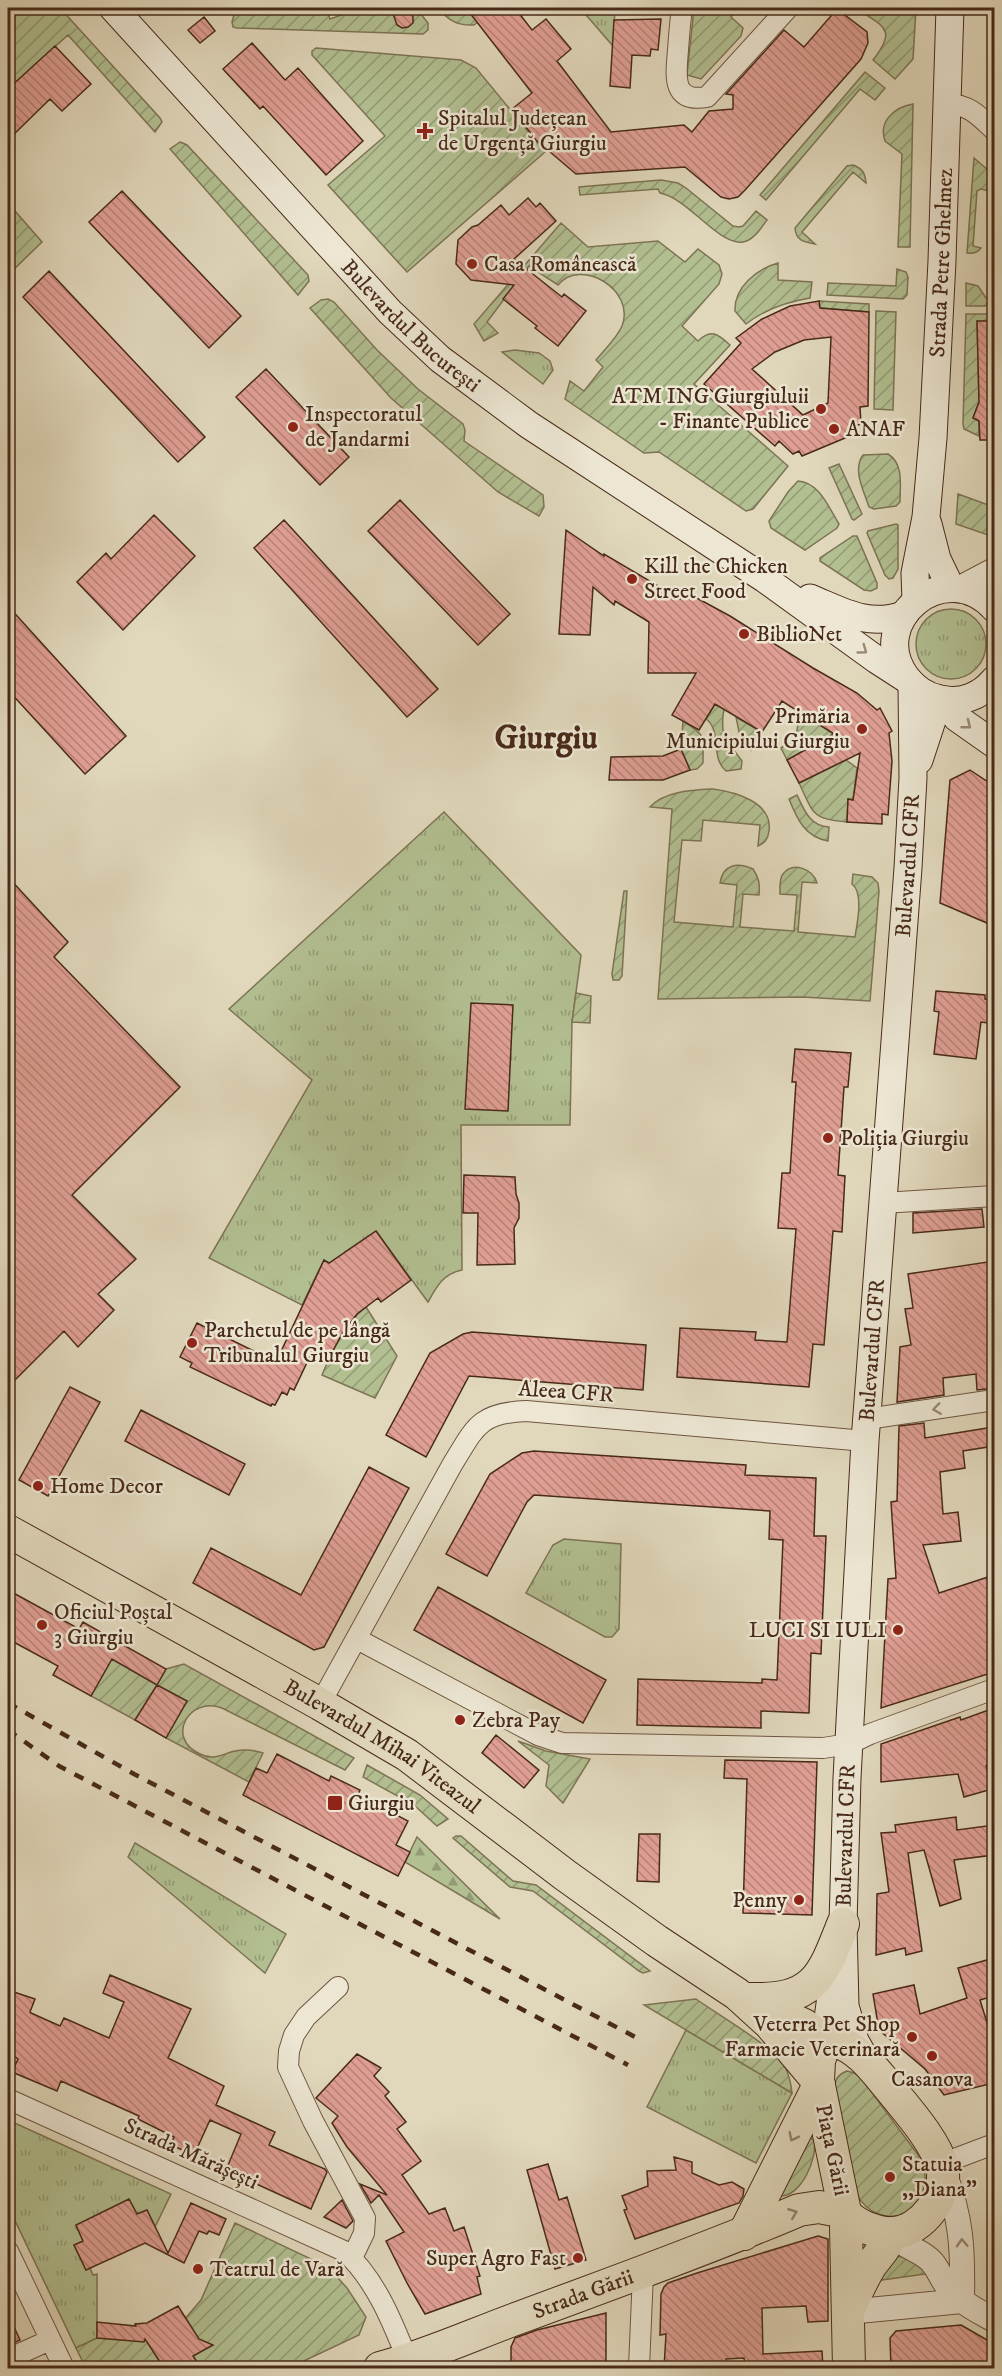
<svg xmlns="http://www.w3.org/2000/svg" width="1002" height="2376" font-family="'IM FELL DW Pica',serif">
<defs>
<pattern id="grass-tufts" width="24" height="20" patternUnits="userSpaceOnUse" patternTransform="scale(1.5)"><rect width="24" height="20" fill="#b2bf91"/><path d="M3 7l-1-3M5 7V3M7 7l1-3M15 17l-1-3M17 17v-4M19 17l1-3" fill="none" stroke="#939b76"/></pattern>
<pattern id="forest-firs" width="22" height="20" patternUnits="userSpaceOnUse" patternTransform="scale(1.5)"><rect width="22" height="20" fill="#b2bf91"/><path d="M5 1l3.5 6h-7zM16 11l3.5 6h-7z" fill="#939b76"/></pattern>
<pattern id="garden-furrows" width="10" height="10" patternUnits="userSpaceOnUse" patternTransform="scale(1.5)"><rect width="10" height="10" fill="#b2bf91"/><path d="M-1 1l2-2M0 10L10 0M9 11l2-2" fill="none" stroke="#939b76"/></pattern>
<pattern id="building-back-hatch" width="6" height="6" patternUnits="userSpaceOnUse" patternTransform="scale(1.5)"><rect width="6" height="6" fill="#e09f94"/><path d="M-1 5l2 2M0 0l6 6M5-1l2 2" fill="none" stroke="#b88278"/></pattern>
</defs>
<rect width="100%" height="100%" fill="#e1d8bc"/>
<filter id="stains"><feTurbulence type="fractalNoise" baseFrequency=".00333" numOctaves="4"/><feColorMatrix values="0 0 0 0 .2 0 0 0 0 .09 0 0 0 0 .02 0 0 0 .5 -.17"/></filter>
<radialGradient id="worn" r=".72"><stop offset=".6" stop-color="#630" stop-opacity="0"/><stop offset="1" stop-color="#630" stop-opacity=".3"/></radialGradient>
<path fill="url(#grass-tufts)" stroke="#7d7455" stroke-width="1.5" d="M580,8H615L613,46Z
M515,350L539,353L550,361L553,370L543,384L502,352Z
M916 644a35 35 0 1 1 70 0a35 35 0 1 1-70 0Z
M444,812L581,955L572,1022L570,1125H461L462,1270C443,1274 437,1286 428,1302L376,1231L345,1252L340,1270L324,1260L302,1305L209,1258L312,1080L229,1009Z
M564,1539L621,1544L619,1629L612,1637H605L526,1593L553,1545Z
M135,1843L286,1934L265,1973L128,1857Z
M686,2030L792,2093L756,2163L647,2107Z
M8,2120L171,2194L155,2227L147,2210L137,2214L129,2199L76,2225L83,2241L74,2245L86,2270L90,2268L93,2275L97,2274V2338L76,2348L8,2206Z"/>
<path fill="url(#forest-firs)" stroke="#7d7455" stroke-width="1.5" d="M417,1837L500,1919L405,1862Z"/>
<path fill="url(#garden-furrows)" stroke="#7d7455" stroke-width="1.5" d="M20,8H60L160,118L162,122L155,132L68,35L8,89V30Z
M236,8H326L330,19L361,8L369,13L377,8H416L428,23V30L423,34L237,28L233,27L232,22Z
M438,8H466L478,22L474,25C457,26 448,20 438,8Z
M694,8H738L731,17L743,28L741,36L701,79L687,75Z
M856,8H916L913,59L895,79L873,60C898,28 883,27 856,8Z
M316,48L461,60L476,68L545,152L407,272L328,185L385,136L312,55V51Z
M865,72L885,88L875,100L860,89L766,200L760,195Z
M913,104L910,247H898L902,154L885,141C878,121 895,107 913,104Z
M180,142L187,145L308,275L309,281L298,295L170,149Z
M974,158L994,175V192L981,189L977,191L973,246L981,248C977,253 973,254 967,253Z
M853,165C863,169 865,173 866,183L853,172L802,232L815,244C804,242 796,241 795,228L847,166Z
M661,180L678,183L686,188L733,226L739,227L743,226L756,211L767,220C761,228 753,241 743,242C719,246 688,198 660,193L658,189L580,195L579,187Z
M8,203L42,242L10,273L8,272Z
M561,223L588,247L658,241L685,262L698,249L719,265L722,274L719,284L682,326L698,341C711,328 718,334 730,345L694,384L788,466L753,509L746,511L659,452L644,453L565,399L570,381L584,391L603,367L596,360C604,350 617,338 622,326C636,290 581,257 558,285L529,266L487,322L498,333L484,341L474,324Z
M778,263V280L812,282L810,298C786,302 765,309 746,324L735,311C734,287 757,269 778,263Z
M897,269L906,272L908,277L907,295L903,299L827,295L828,283L896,286Z
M966,283L978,286L986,298H994V306H966Z
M328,299L334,302L377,350L418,389L463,424L465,430L464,441L543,495L544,507L539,516L498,492L391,398L310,308L321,300Z
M819,301L869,304V312L820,308Z
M876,311L896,312L893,410L874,409Z
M966,314H994V321H977L979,402L973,418L979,421V436L964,429L963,424Z
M888,454C904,464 900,485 900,502L896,506L874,509L869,507C864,491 852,470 863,455Z
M839,464L862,514L854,520L852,519L829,468Z
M798,481C819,482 829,508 839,524L837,528L805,550L771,528L769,521L788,492Z
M958,494L994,507V537L956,524Z
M896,524L898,525V569L893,578L889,579L885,575L867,533L868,531Z
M853,536H857L877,583V588L871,591L864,590L820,561V558Z
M715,704L724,709C719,737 727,740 742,761L741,769L726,771C710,758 722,730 706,719Z
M796,710L834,727L832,735L787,760L781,748L796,736L799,718Z
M736,717L762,732L751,750L739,732Z
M683,721C707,736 703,736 703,763L697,769L690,770L681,749Z
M846,760L857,768L853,800L848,799L847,822C811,819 814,814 799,783Z
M713,789C735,792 773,802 769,831C768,839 765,843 758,846L760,825L703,820L701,841L682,840L674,922L733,927L737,885L720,883C723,864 738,862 753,869C759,878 760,884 759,895L743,894L740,927L794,931L797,895L780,894C780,888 779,879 783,874C793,861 813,869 817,883L802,882L798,932L855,937C857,924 864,893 852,884L853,874L872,877L878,883L879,891L870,1001L803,997L658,999L672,809L650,807C665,791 693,790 713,789Z
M797,795C804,810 810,826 829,827L828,841C805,837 797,819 789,799Z
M624,891H627L622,976L619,980H613L612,974Z
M576,993L591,996L590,1023L572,1022Z
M366,1307L397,1356L375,1398L322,1375C333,1349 344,1324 366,1307Z
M112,1659L157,1685L166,1669L184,1664L354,1758L345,1770L222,1708C189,1696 165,1738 200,1754C214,1761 222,1754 235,1751C245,1749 254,1750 263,1753L249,1782L166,1738L187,1701L157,1685L135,1720L91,1696Z
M518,1741L546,1751L590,1759L563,1803L546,1786L549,1765Z
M367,1765L420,1795L448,1819L437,1826L414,1805L363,1777Z
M456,1836H461L513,1881L536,1885L650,1971L643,1973L639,1971L533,1891L510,1887L453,1838Z
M696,1999C717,2014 772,2046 784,2065C789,2074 791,2083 792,2093L644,2005Z
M847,2071L854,2073L861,2078L922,2160C939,2213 880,2238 856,2193L834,2090C835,2080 837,2075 847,2071Z
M810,2138L814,2140C818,2158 801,2198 779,2196L805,2139Z
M235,2223L328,2267L347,2288L366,2317L359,2335L289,2368H201L193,2356L201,2351L182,2339L156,2356L164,2368H86L76,2348L97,2338L183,2321L201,2300Z
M905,2256L932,2273L875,2281L895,2257Z"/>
<path fill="url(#building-back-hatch)" stroke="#482a19" stroke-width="1.5" fill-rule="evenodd" d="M391,8L409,11L413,16V23L408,27L402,28L397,25Z
M466,8H515L532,30L546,19L571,49L557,61L611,132L684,125L692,132L709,111L733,109V95L726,94L784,30L804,47L837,9L867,32L868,43L861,59L746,189L738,197L729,199L721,197L685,167L576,174L536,140L512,109L532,93Z
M204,17L215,31L200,43L188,30Z
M661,19L658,50L651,49L650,56L632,55L630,88L610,86L614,20Z
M252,43L285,80L298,68L363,141L326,175L263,106L260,109L223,69Z
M55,46L91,84L62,111L50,99L8,140V89Z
M122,191L241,316L209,348L89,222Z
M528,198L536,207L540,203L556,221L514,259L562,297L564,294L586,311L558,346L535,328L537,326L503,299L514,285L471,280L456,264L458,240L472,227L478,225L501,205L509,215Z
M49,271L205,437L178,462L23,297Z
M819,301L820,308L869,312L868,406L860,407L861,424L855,426L857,433L802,456L799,451L793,454L779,441L775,446L704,384L741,343L736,338L762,319L790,306ZM831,337L828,403L803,415L752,369L775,352L804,340Z
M977,321H994V440H980L979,421L973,418L979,402Z
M266,369L349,457L320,485L236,397Z
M400,500L510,614L478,645L368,531Z
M154,515L195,556L123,630L77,582L106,553L111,559Z
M284,520L438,689L407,717L254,548Z
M566,530L604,556V554L680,599L684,591L730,616L813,668L857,693L877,710L880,708L892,731L889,733L892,761L888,815L882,814V824L847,822L848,799L853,800L860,753L799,783L787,760L834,734L782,701L762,732L715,704L699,730L672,715L696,673H648L649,622L615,601L614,605L593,587L590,635L559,634Z
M8,606L126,736L85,774L8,690Z
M681,749L690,770L663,780H609L611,757L663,756Z
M970,770L994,786V926L940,903L950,780Z
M8,877L68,942L54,957L180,1087L72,1195L136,1259L98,1294L114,1310L78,1347L64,1331L8,1387Z
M936,991L985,995V999L994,1000V1024L981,1022L976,1059L934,1054L939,1012L934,1011Z
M471,1003L513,1005L508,1111L465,1109Z
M795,1049L851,1053L848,1087H844L838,1175L845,1176L842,1232L833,1231L824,1345L813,1344L809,1387L677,1377L680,1328L756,1332L755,1340L787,1342L796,1229L778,1228L782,1173H790L796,1082H792Z
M464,1175L515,1177L516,1194L519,1203V1218L514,1228L515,1264L477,1265L478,1213H463Z
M982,1209L984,1227L913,1233V1213Z
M376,1231L411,1280L381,1302L378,1298L357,1314L342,1334L328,1360L312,1352L294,1390L290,1388L287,1395L282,1392L275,1405L272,1404L271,1406L190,1367L192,1363L180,1357L197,1323L276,1362L324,1260L329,1263Z
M994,1261V1364H992L994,1388L977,1390L976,1374L943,1378L944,1395L897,1402L900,1347L911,1345L905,1309L913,1308L908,1274Z
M472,1332L646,1345L643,1390L469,1376L426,1457L386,1435L430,1353L463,1334Z
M70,1387L100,1402L48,1496L19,1480Z
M141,1410L245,1464L229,1495L125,1441Z
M924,1423L925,1438L994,1427V1446L963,1451L965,1468L940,1472L943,1514L958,1512L961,1541L923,1545L939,1593L988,1577L994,1600V1672L881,1708L888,1579L896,1578L891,1502L897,1501L899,1426Z
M534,1451L746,1465L745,1475L816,1478L814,1536H826L821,1654L811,1653L809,1713L761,1711V1728L637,1725L638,1679L762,1683V1679L777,1680L783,1540L769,1539L770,1511L534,1495L527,1502L487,1576L446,1554L490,1474L522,1453Z
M369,1467L409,1488L324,1647L314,1650L193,1583L211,1548L301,1595Z
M438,1587L606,1680L583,1723L414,1630Z
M8,1590L79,1629L83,1622L166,1669L157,1685L112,1659L91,1696L53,1675L58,1666L8,1639Z
M157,1685L187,1701L166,1738L135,1720Z
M994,1708V1763L986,1766L992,1789L964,1797L958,1774L881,1782V1744L960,1717L961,1720Z
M496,1735L539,1770L524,1788L482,1753Z
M277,1754L329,1781L331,1776L360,1790L358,1795L408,1821L396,1845L410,1852L398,1876L243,1795L256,1768L267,1773Z
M725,1760L817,1762L812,1915L743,1913L747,1779L724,1778Z
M956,1817L957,1830L994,1825V1855L954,1860L961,1899L940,1906L924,1850L908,1853L922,1951L906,1955L905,1948L876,1955L877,1894L889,1892L881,1833L896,1832L895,1825Z
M639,1834H660L659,1882L637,1881Z
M994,1958V1996L980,2000L994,2045V2083L944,2095L925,2069L879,2030L873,1994L914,1985L920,2014L967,1998L958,1968Z
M110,1975L191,2009L168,2058L224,2086L216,2105L275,2132L269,2145L325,2169L327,2172L311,2209L226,2170L241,2134L210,2120L194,2155L171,2145L174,2137L138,2119L139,2116L61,2081L57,2091L12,2072L18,2059L8,2052V1990L35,1999L30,2012L31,2013L60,2026L64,2018L109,2038L124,2002L103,1993Z
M357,2054L381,2068L374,2076L389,2092L385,2096L406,2122L397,2129L421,2161L402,2175L429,2214L445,2208L454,2231L464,2227L480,2276L477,2277L481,2294L425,2314L407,2283L386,2241L404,2232L379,2195L371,2203L360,2184L387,2195L347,2147L332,2123L338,2116L316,2098Z
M674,2157L692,2162V2173L719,2185L732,2182L744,2189L743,2196L739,2203L635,2239L624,2210L627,2209L622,2196L648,2186L647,2171L676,2170Z
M548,2164L559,2200L567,2197L586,2260L555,2269L527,2170Z
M129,2199L137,2214L147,2210L168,2253L191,2203L226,2219L219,2235L209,2231L207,2234L199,2231L184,2263L145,2243L86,2270L74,2245L83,2241L76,2225Z
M342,2200L353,2221L346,2228L324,2217Z
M818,2236L828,2239V2321L808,2322L806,2306L762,2308L763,2354L822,2351L823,2368H745L744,2358L726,2359V2368H664L666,2334L660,2335L661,2294L664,2287L668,2283L697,2273Z
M178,2306L199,2339L213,2345L193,2356L201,2368H164L145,2339L144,2342L97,2338V2322L136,2326L135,2324L147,2323Z
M606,2313V2368H511V2347L515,2338L537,2330Z
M8,2314L20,2340L8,2346Z
M961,2325L994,2344V2368H891L890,2338L896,2331Z"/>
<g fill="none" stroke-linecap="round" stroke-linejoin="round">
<g stroke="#6e5642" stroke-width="22">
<path id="minor" d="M682,8C680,22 679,36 678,50C676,75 671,103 707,97L788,8
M947,104C970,105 978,115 994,130
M883,1203L994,1196
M867,1419L994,1400
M357,1639L538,1735L562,1743L823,1748L849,1744L870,1734L994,1689
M320,1704L452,1465C475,1428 478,1413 526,1411L865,1441
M338,1987L306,2017L294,2035L289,2051L288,2067L313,2121L365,2218L364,2233L352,2258
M8,2099L344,2251C375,2278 393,2323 408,2361
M941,2164L994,2144
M8,2251L64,2368
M8,2359L50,2340
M639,2368L643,2273"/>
</g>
<g stroke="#6e5642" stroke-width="26">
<path id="tertiary" d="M958,589L994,570
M943,2169C962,2219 963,2249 962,2301
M894,2233C902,2248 920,2249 931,2261C939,2269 941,2280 949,2288C961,2303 978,2311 994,2320
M848,2312L962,2301"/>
</g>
<g stroke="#482a19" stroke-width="29">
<g id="secondary">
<path id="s1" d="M113,8L390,312L440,359L529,425L765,579L877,660L908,680"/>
<path d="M928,524L937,559L951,588"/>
<path d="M810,598C844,612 867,627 904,615"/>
<path id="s2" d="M916,601L915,573L926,517L933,438L942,261L950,8"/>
<path d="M994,608C945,555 865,621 906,677C915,689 926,696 940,699C961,704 981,696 994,680"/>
<path d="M945,700L957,718L994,744"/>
<path d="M919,760L939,699"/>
<path d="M831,2042L828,2019L833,1981"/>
<path id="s3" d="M867,2062L855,2041L845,2006L843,1924L847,1778L865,1441L908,868L913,778L912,684"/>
</g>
</g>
<g stroke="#482a19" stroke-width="34">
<g id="primary">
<path id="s4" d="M8,1531L320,1704L407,1755L565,1875L657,1941L737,1994L770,2024L818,2081"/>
<path d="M749,1999C814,2001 822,1978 843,1924"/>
<path d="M759,2004L804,2025L826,2043"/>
<path d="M834,2041C859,2047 876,2072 892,2091C908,2111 936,2142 942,2167C949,2195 922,2231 894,2233C885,2234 875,2231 867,2228C858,2224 850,2220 845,2212L818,2081L819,2061L824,2045Z"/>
<path d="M848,2217L846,2228L849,2368"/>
<path d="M744,2234L819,2085"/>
<path d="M849,2309C856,2294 862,2279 871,2265C879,2254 887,2247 892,2233"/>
<path id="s5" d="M380,2368C429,2355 474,2334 521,2317C615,2282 708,2249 799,2210L819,2207L845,2212"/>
</g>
</g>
<use href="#minor" stroke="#ece6d3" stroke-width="20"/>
<use href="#tertiary" stroke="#ece6d3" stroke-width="24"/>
<use href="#secondary" stroke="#ece6d3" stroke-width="27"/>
<use href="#primary" stroke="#e1d8bc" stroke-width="32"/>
<path stroke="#482a19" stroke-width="4.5" stroke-dasharray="10 10" stroke-linecap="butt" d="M8,1703L134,1774L641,2040
M8,1730L59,1766L628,2065"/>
</g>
<defs><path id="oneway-chevron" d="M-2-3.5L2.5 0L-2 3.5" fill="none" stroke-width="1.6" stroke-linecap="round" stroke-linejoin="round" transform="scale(1.5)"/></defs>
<g stroke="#9a8876">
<use href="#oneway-chevron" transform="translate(863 650) rotate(36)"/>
<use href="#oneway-chevron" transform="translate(967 725) rotate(38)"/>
<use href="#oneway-chevron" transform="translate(937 1409) rotate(172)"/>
<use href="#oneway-chevron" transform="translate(962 2243) rotate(-93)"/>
</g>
<g stroke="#94816a">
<use href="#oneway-chevron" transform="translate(793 2137) rotate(117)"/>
<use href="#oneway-chevron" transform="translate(793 2213) rotate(-22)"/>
</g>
<g fill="#8f2418" stroke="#ece6d3" stroke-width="2">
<path d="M422 122h6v6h6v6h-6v6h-6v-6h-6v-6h6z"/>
<circle cx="472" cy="264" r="6"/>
<circle cx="821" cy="409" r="6"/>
<circle cx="293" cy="427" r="6"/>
<circle cx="834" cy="429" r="6"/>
<circle cx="632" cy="579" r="6"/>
<circle cx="744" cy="634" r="6"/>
<circle cx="862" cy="729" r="6"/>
<circle cx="828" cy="1138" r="6"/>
<circle cx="192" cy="1343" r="6"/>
<circle cx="38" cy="1486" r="6"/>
<circle cx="42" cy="1625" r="6"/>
<circle cx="898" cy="1630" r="6"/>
<circle cx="460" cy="1720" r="6"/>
<rect x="327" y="1795" width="16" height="16" rx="3"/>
<circle cx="799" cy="1900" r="6"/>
<circle cx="912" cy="2037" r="6"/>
<circle cx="932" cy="2056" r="6"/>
<circle cx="890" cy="2177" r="6"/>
<circle cx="578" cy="2258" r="6"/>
<circle cx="198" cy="2269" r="6"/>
</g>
<g text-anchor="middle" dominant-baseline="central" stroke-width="5" stroke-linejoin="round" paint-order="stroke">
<g font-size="22" fill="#482a19" stroke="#ece6d3" text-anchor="start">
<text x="438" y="118">Spitalul Județean<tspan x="438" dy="25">de Urgență Giurgiu</tspan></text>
<text x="484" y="264">Casa Românească</text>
<text x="809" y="396" text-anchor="end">ATM ING Giurgiuluii<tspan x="809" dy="25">- Finante Publice</tspan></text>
<text x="305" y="414">Inspectoratul<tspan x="305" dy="25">de Jandarmi</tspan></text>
<text x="846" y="429">ANAF</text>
<text x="644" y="566">Kill the Chicken<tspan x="644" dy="25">Street Food</tspan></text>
<text x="756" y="634">BiblioNet</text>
<text x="850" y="716" text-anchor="end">Primăria<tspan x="850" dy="25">Municipiului Giurgiu</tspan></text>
<text x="840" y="1138">Poliția Giurgiu</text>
<text x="204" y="1330">Parchetul de pe lângă<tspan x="204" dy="25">Tribunalul Giurgiu</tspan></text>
<text x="50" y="1486">Home Decor</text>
<text x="54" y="1612">Oficiul Poștal<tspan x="54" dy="25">3 Giurgiu</tspan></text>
<text x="886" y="1630" text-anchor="end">LUCI SI IULI</text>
<text x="472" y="1720">Zebra Pay</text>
<text x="348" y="1803">Giurgiu</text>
<text x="787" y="1900" text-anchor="end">Penny</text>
<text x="900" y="2024" text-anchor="end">Veterra Pet Shop<tspan x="900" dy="25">Farmacie Veterinară</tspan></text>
<text x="932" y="2079" text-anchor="middle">Casanova</text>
<text x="902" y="2164">Statuia<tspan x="902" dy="25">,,Diana"</tspan></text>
<text x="566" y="2258" text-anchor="end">Super Agro Fast</text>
<text x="210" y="2269">Teatrul de Vară</text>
</g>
<g font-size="22" fill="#482a19" stroke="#ece6d3">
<text stroke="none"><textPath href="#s2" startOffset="340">Strada Petre Ghelmez</textPath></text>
<text stroke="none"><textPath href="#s1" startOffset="436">Bulevardul București</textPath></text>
<text stroke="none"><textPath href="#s3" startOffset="1203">Bulevardul CFR</textPath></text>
<text stroke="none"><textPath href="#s3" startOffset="717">Bulevardul CFR</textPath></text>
<text transform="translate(566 1392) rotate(4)">Aleea CFR</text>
<text stroke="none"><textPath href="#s4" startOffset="432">Bulevardul Mihai Viteazul</textPath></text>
<text stroke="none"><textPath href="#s3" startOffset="231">Bulevardul CFR</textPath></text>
<text transform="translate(832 2150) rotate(78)">Piața Gării</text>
<text transform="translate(191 2154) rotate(24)">Strada Mărășești</text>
<text stroke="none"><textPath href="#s5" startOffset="216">Strada Gării</textPath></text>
</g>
<g font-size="34" font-weight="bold" fill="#482a19" stroke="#ece6d3">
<text x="546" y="738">Giurgiu</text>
</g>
</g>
<rect width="1002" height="2376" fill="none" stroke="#e1d8bc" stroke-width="30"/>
<rect x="9" y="9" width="984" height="2358" fill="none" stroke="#482a19" stroke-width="3"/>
<rect x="15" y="15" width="972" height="2346" fill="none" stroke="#482a19" stroke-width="1.5"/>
<rect width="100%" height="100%" filter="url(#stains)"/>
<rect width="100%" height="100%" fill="url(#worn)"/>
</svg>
